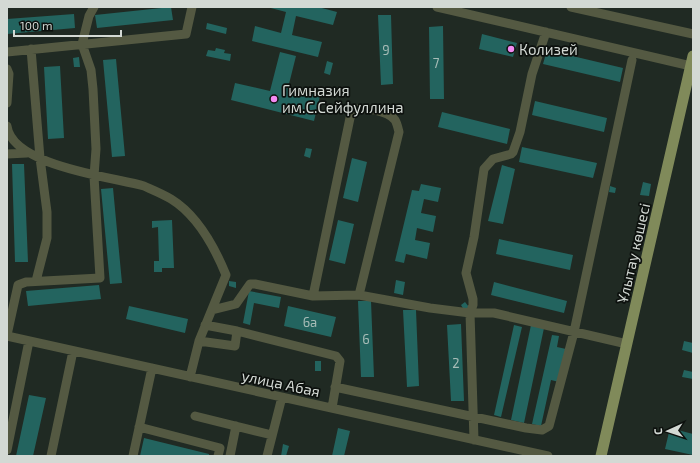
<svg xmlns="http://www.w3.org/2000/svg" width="700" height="463" font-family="'Exo 2',sans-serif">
<rect width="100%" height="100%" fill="#202a23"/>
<path fill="#23645f" d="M171,7L173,20L97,28L95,15Z
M267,7H318L337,12L333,25L296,16L292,35L322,42L318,57L252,41L255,26L281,33L286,12Z
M74,14L75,28L7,34V19Z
M378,15H391L393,84L381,85Z
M207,23L227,28L226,34L206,29Z
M443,26L444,99H430L429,27Z
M482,34L517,43L513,57L479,49Z
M216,48L225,50L224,53L231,54L230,61L206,56L208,50L215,51Z
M547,50L623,68L620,82L543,64Z
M280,52L296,56L288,88L320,96L314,121L231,100L235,83L270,91Z
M79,57L80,67H74L73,58Z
M116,59L125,156L112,157L103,60Z
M327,61L333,63L330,75L324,73Z
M60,66L64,138L48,139L44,67Z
M535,101L607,118L604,132L532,115Z
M442,112L510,129L507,144L438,127Z
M522,147L597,163L593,178L519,162Z
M306,148L312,149L310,158L304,156Z
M352,158L367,162L358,202L343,198Z
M12,164H24L28,262H15Z
M502,165L515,169L503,224L488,221Z
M643,182L651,184L649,196L640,195Z
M421,184L441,188L438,202L424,199L421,213L436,216L433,232L417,228L415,240L430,243L427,259L406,254L404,263L395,261L412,190L419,191Z
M610,186L616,188L615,193L609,192Z
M113,188L122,283L110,284L101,189Z
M172,220L174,268H162V272H154V261H159L158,227L152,228V221Z
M338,220L354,224L345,264L329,260Z
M499,239L573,255L570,270L496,254Z
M396,280L405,282L403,295L394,293Z
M229,281L236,282V288L229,286Z
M494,282L567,301L564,313L491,295Z
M99,285L101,299L28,306L26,291Z
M249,291L281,297L279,308L254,303L250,325L243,323Z
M358,301H371L374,377H361Z
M465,302L469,307L464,310L461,305Z
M129,306L188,319L185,333L126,319Z
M288,306L336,317L331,337L284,326Z
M403,310H416L419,386L407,387Z
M461,324L464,401H451L447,325Z
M514,325L522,327L501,417L494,415Z
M531,325L544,328L524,423L511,420Z
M552,335L559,336L557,347L566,349L559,382L551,380L541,426L532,424Z
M684,341L693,343V353L682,350Z
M315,361H321V371H315Z
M684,370L693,372V379L682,377Z
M29,395L46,398L33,456H16Z
M338,428L350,431L344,456H332Z
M670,428L693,434V455L665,449Z
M144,438L209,454V456H140Z
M283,444L289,446L286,456H281Z"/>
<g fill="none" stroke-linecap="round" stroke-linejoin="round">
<path stroke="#545942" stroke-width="9" d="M437,7L691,66
M571,7L693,34
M31,49L40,158L47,212V238L36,281
M7,52L186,34L192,7
M7,69L9,74L7,103
M7,126C12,166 113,177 144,186C153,190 163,194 171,199C197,215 215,248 226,275L199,341L190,377
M7,154L27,153
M359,295L430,308L470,313L473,305V299L466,273L474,237L484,169L493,159L511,154L513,152L520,132L532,74L546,32
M212,310L236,304L250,284H255L313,296L359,295L399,132C398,128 397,123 395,120C388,111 363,106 354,110L350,118L313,296
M205,325L237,331
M7,335L18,285L26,282L100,278L94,176L96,149L93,89L91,70L82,44L89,16L94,7
M7,336L548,456
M199,341L235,346L237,331L336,356L340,361L332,408
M335,387L526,428L542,430L549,426L574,332L632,60
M195,416L272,435
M139,427L220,448L218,456
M474,440L470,313H494L627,344
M7,450L29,341
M51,456L73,351
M133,456L152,368
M230,456L236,426
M267,456L282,397"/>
<path stroke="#808a5a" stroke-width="11" d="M601,456L693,56"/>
</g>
<g fill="#f28af2" stroke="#0d110e" stroke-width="1.5">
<circle cx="511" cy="49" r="4"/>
<circle cx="274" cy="99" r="4"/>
</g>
<g text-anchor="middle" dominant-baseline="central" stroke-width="3.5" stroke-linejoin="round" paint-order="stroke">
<g font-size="13" fill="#a7bcb7">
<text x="386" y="50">9</text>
<text x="436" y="63">7</text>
<text x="310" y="322">6а</text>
<text x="366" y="339">6</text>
<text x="456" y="363">2</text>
</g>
<g font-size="15" fill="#d3d9d4" stroke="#0d110e" text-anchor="start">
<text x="519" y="49">Колизей</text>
<text x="282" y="90">Гимназия<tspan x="282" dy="17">им.С.Сейфуллина</tspan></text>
</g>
<g font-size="15" fill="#d3d9d4" stroke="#0d110e">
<text transform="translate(633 253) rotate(-77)">Ұлытау көшесі</text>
<text transform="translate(281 383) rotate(12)">улица Абая</text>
</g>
</g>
<rect width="700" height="463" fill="none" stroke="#d3d9d4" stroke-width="16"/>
<g transform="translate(668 431) rotate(267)" stroke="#0d110e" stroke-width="3" paint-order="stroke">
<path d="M0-3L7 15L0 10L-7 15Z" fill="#d3d9d4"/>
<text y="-6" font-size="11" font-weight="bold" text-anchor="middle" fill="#d3d9d4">С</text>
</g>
<path d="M14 30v6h107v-6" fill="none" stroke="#d3d9d4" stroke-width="2"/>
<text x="20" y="30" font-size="12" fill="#d3d9d4" stroke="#0d110e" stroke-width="3" paint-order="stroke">100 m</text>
</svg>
